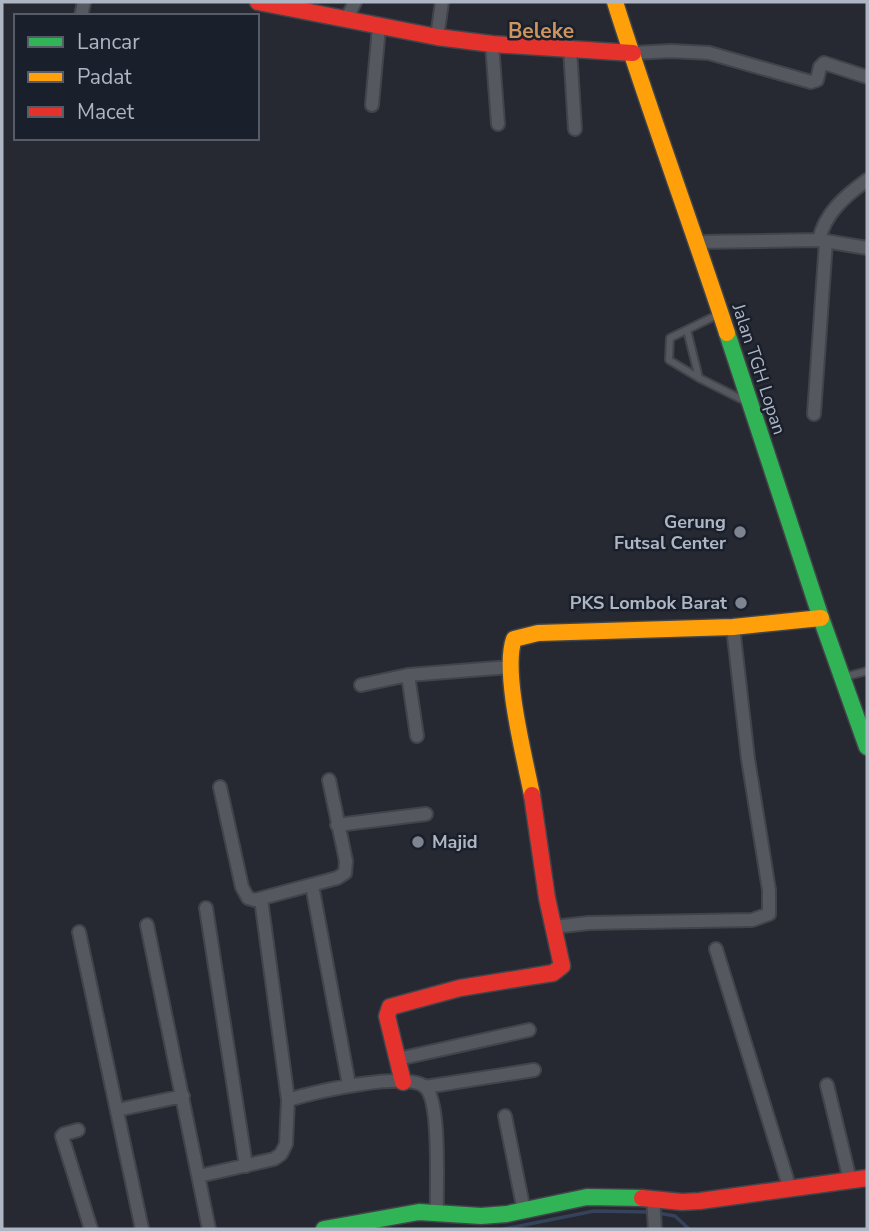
<svg xmlns="http://www.w3.org/2000/svg" width="869" height="1231" font-family="'Nunito Sans',sans-serif">
<rect width="100%" height="100%" fill="#262931"/>
<g fill="none" stroke-linecap="round" stroke-linejoin="round">
<path stroke="#35425a" stroke-width="3.5" d="M658,1213L675,1216L689,1229
M504,1229L594,1211L650,1212"/>
<g stroke="#41444a" stroke-width="10">
<path id="lane" d="M715,316L670,338L669,360L699,378L743,400
M687,330L699,378
M848,676L867,671"/>
</g>
<g stroke="#41444a" stroke-width="16">
<path id="street" d="M81,16L84,2
M346,20L355,2
M437,37L442,2
M492,44L498,124
M570,49L575,129
M633,53L671,51L709,53L811,82L817,80L820,67L824,63L867,77
M372,105L379,27
M819,240C825,213 845,196 867,180
M697,242L819,240L867,248
M814,414L826,241
M408,675L417,736
M361,685L408,675L510,667
M220,787L242,887L248,898L255,900L337,878L345,873L346,861L329,780
M337,825L426,814
M312,885L349,1085
M206,908L246,1166
M147,925L209,1229
M553,927L589,923L752,920L769,914V890L748,759L733,627
M79,932L142,1229
M716,949L790,1189
M398,1059L529,1030
M827,1085L850,1180
M425,1087L534,1070
M288,1100C311,1093 410,1069 426,1088C441,1104 436,1188 437,1212
M117,1110L183,1096
M505,1116L524,1211
M78,1130L64,1134L62,1136L91,1229
M199,1176L274,1159L281,1154L286,1144L288,1100L261,899
M653,1199L655,1229"/>
</g>
<g stroke="#41444a" stroke-width="19">
<path id="fast" d="M727,333L821,618L867,747
M324,1229L419,1212L481,1216L507,1214L587,1197L642,1198"/>
</g>
<g stroke="#41444a" stroke-width="19">
<path id="slow" d="M615,2C650,113 691,223 727,333
M532,795C525,759 502,671 514,639L538,633L733,627L821,618"/>
</g>
<g stroke="#41444a" stroke-width="19">
<path id="jam" d="M258,2L437,37L492,44L633,53
M403,1082L387,1016L390,1007L460,988L553,973L562,966L547,898L532,795
M642,1198L682,1202L700,1201L867,1178"/>
</g>
<use href="#lane" stroke="#55585f" stroke-width="6"/>
<use href="#street" stroke="#55585f" stroke-width="12"/>
<use href="#fast" stroke="#30b455" stroke-width="16"/>
<use href="#slow" stroke="#ff9f0a" stroke-width="16"/>
<use href="#jam" stroke="#e5322d" stroke-width="16"/>
</g>
<g fill="#7e8490" stroke="#1a202b" stroke-width="2.5">
<circle cx="740" cy="532" r="7"/>
<circle cx="741" cy="603" r="7"/>
<circle cx="418" cy="842" r="7"/>
</g>
<g text-anchor="middle" dominant-baseline="central" stroke-width="5" stroke-linejoin="round" paint-order="stroke">
<g font-size="18" fill="#aeb5c3" stroke="#1a202b">
<text transform="translate(759 369) rotate(72)">Jalan TGH Lopan</text>
</g>
<g font-size="18" font-weight="bold" fill="#aeb5c3" stroke="#1a202b" text-anchor="end">
<text x="726" y="522">Gerung<tspan x="726" dy="21">Futsal Center</tspan></text>
<text x="727" y="603">PKS Lombok Barat</text>
<text x="432" y="842" text-anchor="start">Majid</text>
</g>
<g font-size="21" font-weight="bold" fill="#ce955f" stroke="#1a202b">
<text x="541" y="31">Beleke</text>
</g>
</g>
<rect width="869" height="1231" fill="none" stroke="#aeb5c3" stroke-width="7"/>
<rect x="14" y="14" width="245" height="126" fill="#1a202b" stroke="#555c68" stroke-width="2"/>
<rect x="28" y="37" width="35" height="10" fill="#30b455" stroke="#555c68" stroke-width="2"/>
<text x="77" y="49" font-size="21" fill="#aeb5c3">Lancar</text>
<rect x="28" y="72" width="35" height="10" fill="#ff9f0a" stroke="#555c68" stroke-width="2"/>
<text x="77" y="84" font-size="21" fill="#aeb5c3">Padat</text>
<rect x="28" y="107" width="35" height="10" fill="#e5322d" stroke="#555c68" stroke-width="2"/>
<text x="77" y="119" font-size="21" fill="#aeb5c3">Macet</text>
</svg>
